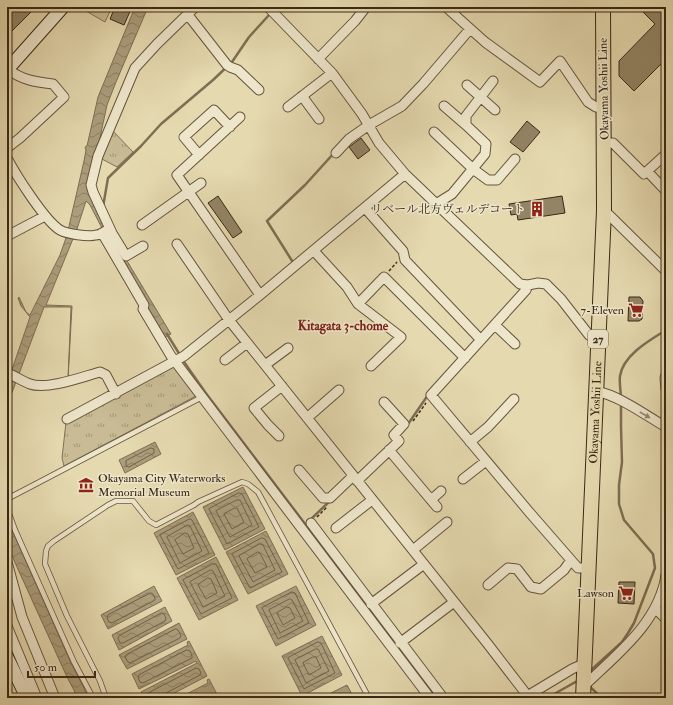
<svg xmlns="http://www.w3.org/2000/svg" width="673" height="705" font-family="'IM FELL Double Pica','Noto Serif JP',serif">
<defs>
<pattern id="grass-tufts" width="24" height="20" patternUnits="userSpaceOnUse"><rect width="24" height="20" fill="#c8bb95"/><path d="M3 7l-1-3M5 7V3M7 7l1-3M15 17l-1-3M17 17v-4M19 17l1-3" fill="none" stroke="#a39878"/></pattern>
<pattern id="water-waves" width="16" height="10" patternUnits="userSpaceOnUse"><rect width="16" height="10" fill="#ab9d7b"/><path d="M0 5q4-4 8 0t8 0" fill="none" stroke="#8c8064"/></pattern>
</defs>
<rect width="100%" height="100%" fill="#e5d9af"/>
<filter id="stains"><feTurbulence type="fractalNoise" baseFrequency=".005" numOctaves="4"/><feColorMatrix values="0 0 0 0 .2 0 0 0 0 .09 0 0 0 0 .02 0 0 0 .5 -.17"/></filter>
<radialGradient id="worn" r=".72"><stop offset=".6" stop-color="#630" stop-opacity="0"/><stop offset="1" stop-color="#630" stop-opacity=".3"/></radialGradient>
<path fill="url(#grass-tufts)" stroke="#817255" d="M112,130L133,152L117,167L100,158Z
M174,366L196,396L64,466L62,458L66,422Z"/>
<path fill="#c8bb95" stroke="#817255" d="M79,7H112L105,22Z"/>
<path fill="url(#water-waves)" stroke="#7e6e52" d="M135,7H148L116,82L107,105L90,184L112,236L171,334L165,337L103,230L90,205L86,201L77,229L46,305L72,306L68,379L71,308L70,307H44L7,406V384L30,317L21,306L18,298L19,297L26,312L30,315L60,255L67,235L84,161L86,150L85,148L86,146H87L98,97Z
M155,442L161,454L125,473L119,460Z
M243,487L265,529L225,550L203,507Z
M193,512L215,555L176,575L154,533Z
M7,519L71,663L89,698H78L67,677L7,545Z
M266,531L288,574L248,594L226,552Z
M216,557L238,600L199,620L177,578Z
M154,586L162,601L108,629L101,615Z
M296,586L316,625L276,646L256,606Z
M165,607L172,621L119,650L112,635Z
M179,623L187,639L127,669L119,655Z
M322,636L342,675L302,696L282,656Z
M189,641L207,676L165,698H144L141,692L197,663L196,661L139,689L132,674L188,645L187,642Z
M209,679L219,698H179L208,683L207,680Z
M347,685L354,698H321Z"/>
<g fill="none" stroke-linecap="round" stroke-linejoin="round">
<path stroke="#726248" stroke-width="1" d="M151,448L154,449V453L129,467L126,466V461Z
M239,493L242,494L259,527L227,544L209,509Z
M237,500H240L252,525L230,537L216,511Z
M235,508H237L244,522L232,529L224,514Z
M190,519L192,520L209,553L178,569L160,535Z
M188,525L190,526L202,551L180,563L167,537Z
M185,533L188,534L194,548L183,554L175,540Z
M262,538L265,539L282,572L250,588L232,554Z
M260,544L263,545L275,570L253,582L239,556Z
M258,552L260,553L267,567L255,573L247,559Z
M213,564H216L232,598L201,614L183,580Z
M211,570L213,571L225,596L203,607L190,582Z
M208,578L211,579L217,593L206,599L198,585Z
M292,592L295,593L309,623L278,639L262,608Z
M151,593L153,594L155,598V600L112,623L109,622L107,618L108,615Z
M290,599L292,600L303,621L280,633L269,610Z
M287,607L290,608L295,618L283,625L277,613Z
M162,613L164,614L166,618L165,621L123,643H120L118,638L119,636Z
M176,629L178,630L181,635L180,638L130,663L128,662L125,657L126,655Z
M318,642L321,643L335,673L304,689L288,658Z
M316,649H318L329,671L306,683L295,660Z
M187,650L190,651L192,656V658L143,683L140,682L138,677L139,675Z
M313,657H316L321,668L309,675L303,663Z
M147,698L148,693L196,668L199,669L201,673L200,675L166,693L164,698"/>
<path stroke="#7e6e52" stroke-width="2.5" d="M103,207L108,178L141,146L161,124L213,80L232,62L249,37L269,15
M294,264L267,221L305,185L334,153
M167,334L180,355
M182,359L205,392L437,698
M621,399C621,391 619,383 620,376C623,355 650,340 666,330
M406,427L428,395
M310,520L331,500
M589,672L622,642L628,633L634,623L655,568L653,554L624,520L619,504V485L622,462L621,427V404
M589,686L602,698
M547,698L579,680"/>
</g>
<path fill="#938465" stroke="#3a2815" d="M7,7H36L7,36Z
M115,7H132L124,25L110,19Z
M638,7H666V59L634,91L619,76V61L655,24Z
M527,121L540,132L523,152L510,142Z
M361,138L370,150L358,159L349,147Z
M218,196L242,232L233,238L208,203Z
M562,196L565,213L518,220L517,214L511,215L509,204Z
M629,297H640L643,301L642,319L639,321H628Z
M619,582H635L634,604L618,603Z"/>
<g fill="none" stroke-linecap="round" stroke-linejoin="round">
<g stroke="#65543c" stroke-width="6">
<path id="lane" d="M7,499L202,397
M7,508L15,530L74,662L93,698
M106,698L100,681L67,616L45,564L46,551L48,546L54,541L108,505L116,501H133L149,521L156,525L194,505L198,502L242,482L248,484L258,492L369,698"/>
</g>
<g stroke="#65543c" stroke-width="11">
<path id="street" d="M268,7L332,73L362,114L379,143L405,174L520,284L528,285L538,283L546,284L561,299L589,335L598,341
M446,7L485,42L540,82L560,61L588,102L596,107L604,108
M188,15L227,65L230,67L238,70L259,90
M318,59L355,21L366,7
M467,85L495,110
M302,96L319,119
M444,106L466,125
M288,107L332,73
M240,117L177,175L260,295
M434,132L473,169L488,180H497L515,159
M604,143H613L644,174L666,154
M7,148L20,138L64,97L53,84C36,82 21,80 8,69
M336,153L349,139L369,125L402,106L423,84L470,29
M199,155L184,137L214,110L230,127
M7,158C16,175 45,221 60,230C67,234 88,237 96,235C100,235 104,232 107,230
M647,171L666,191
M436,204L452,194L485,154L486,144L466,125V116L493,81
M365,208L403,251L405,260L481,340
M604,210L666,271
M142,225L201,183
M102,233L144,305L143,309L171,356L430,698
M7,236L45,216
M177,244L229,320L487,643L527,695
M143,246L126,256L112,233L93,192L91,185L98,156L135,68L157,44L195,7
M314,251L347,287L358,304L401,337L371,366
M528,285L526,290L431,395L530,513L578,568H588
M358,304L384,277L465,358
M495,325L515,344
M225,360L247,343
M265,365L288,348
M7,373C15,376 22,381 30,384C47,390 82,377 100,372L106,375L116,394
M666,375L665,378L666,389
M596,391C620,396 645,415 666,427
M307,418L339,390
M67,419L184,356L260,295L405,174
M279,436L268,425L254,408L282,386
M470,442L488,427L514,399
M389,450L437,507
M299,470L323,498H330L353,476
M463,479L486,461
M357,481L399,441L394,435L404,424L384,402
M431,500L441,491
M311,523L441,695
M336,528L372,500
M413,550L447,522
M7,562L22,617L55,698
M488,585L508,568L517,569L531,587L541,589L564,570L571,560
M371,604L424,564
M655,608L666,619
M7,626L37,698
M400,643L454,602
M583,687C616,655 659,623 666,575
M524,698L572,669L583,664"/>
</g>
<g stroke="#3a2815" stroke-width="14">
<path id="secondary" d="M7,70L63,7
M7,657L27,698"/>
</g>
<g stroke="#3a2815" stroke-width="16">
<g id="primary">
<path id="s1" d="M583,698L604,210L603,7"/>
</g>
</g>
<path stroke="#3a2815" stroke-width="1.5" stroke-dasharray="3 2" stroke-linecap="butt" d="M389,271L397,262
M413,421L426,403
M317,517L327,507"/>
<use href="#lane" stroke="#eee6cb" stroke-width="4.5"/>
<use href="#street" stroke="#eee6cb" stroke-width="9"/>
<use href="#secondary" stroke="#eee6cb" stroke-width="12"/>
<use href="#primary" stroke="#e5d9af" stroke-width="14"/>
</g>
<defs><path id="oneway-solid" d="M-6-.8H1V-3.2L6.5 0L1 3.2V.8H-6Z"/></defs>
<use fill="#948770" href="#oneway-solid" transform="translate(645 415) rotate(30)"/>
<defs>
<g id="building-bare" transform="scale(1.2)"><path d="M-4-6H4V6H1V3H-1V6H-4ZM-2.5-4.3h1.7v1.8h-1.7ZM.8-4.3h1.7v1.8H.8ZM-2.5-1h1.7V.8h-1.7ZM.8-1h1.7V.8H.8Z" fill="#8f2418" stroke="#eee6cb" stroke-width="2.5" paint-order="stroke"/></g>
<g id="supermarket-bare" transform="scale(1.2)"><path d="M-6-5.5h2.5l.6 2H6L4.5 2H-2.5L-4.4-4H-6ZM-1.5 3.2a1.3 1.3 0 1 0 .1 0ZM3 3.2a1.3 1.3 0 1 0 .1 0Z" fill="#8f2418" stroke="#eee6cb" stroke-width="2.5" paint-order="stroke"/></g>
<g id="museum-bare" transform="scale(1.2)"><path d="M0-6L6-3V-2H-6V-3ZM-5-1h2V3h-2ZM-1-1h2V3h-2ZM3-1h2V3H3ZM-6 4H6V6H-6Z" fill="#8f2418" stroke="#eee6cb" stroke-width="2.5" paint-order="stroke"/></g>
</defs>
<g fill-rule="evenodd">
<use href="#building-bare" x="537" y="209"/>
<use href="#supermarket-bare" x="636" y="310"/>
<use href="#museum-bare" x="86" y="485"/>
<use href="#supermarket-bare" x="626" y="593"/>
</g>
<g text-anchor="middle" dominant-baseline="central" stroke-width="3" stroke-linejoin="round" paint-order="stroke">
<rect fill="#eee6cb" stroke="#70614c" stroke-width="1" x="588" y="330" width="20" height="18" rx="3"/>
<g font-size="11" font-weight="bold" fill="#3a2815">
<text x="598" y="339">27</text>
</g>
<g font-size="12" fill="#3a2815" stroke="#eee6cb">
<text transform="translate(604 89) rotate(-91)">Okayama Yoshii Line</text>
<text stroke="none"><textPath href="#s1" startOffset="286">Okayama Yoshii Line</textPath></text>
</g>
<g font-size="12" fill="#3a2815" stroke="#eee6cb" text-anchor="end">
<text x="525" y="209">リベール北方ヴェルデコート</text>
<text x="624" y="310">7-Eleven</text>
<text x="98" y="478" text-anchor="start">Okayama City Waterworks<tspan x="98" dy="14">Memorial Museum</tspan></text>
<text x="614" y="593">Lawson</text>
</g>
<g font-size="13" font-weight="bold" fill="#7a1f14" stroke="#eee6cb">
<text x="343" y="326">Kitagata 3-chome</text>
</g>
</g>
<rect width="673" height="705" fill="none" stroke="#e5d9af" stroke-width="24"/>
<rect x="8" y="8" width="657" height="689" fill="none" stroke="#3a2815" stroke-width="2"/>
<rect x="12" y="12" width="649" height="681" fill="none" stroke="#3a2815"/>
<path d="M28 671v6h67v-6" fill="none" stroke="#3a2815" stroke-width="2"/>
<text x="34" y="671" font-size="12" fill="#3a2815" stroke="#eee6cb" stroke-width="3" paint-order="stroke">50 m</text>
<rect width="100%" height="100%" filter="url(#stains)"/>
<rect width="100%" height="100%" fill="url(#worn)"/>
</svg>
